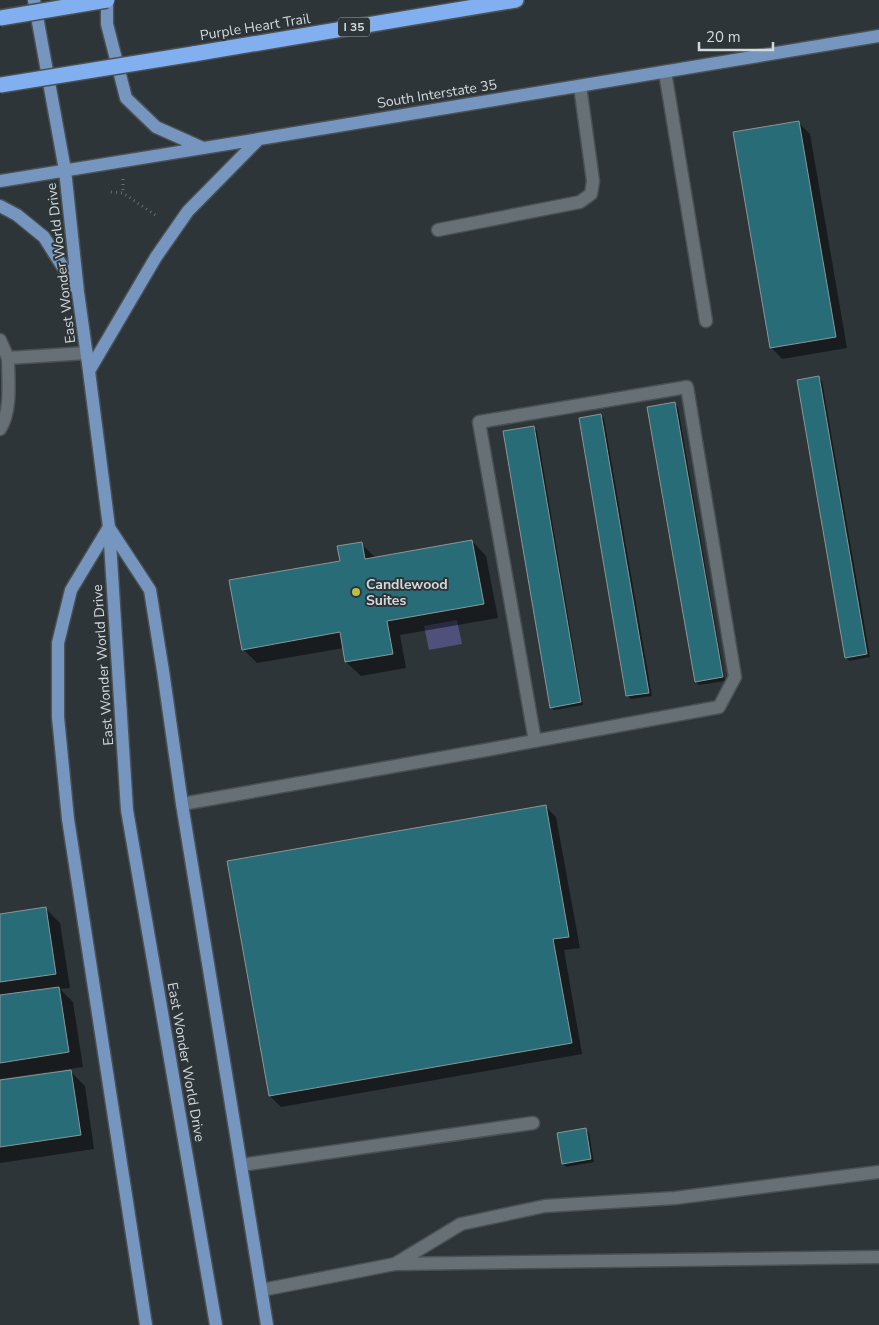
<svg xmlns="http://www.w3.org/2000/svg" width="879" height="1325" font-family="'Nunito Sans',sans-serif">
<rect width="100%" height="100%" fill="#2d3539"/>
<path fill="#4f517b" d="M457,620L462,644L429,650L424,626Z"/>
<path fill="#0007" d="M799,123L810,134L847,348L782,359L771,347Z
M819,378L822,381L870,657L849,661L846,657Z
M674,403L678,407L725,681L699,685L696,682Z
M601,415L604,419L652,696L631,699L628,696Z
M534,428L537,431L583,705L554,710L551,707Z
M472,541L486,556L498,618L400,635L406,668L361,676L346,662L344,648L257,663L243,649L361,544L376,558Z
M545,806L556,817L580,948L564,950L582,1054L281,1107L270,1096L228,862Z
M46,909L60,923L70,988L60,989L73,1002L83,1067L0,1079V915Z
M70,1071L85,1086L94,1149L0,1163V1081Z
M586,1130L589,1133L594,1162L566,1167L563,1163Z"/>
<path fill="#276c76" stroke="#8b9697" d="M799,121L836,337L770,348L733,132Z
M819,376L867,654L845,658L797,380Z
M675,402L723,677L695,682L647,407Z
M601,414L649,693L626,696L579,418Z
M534,426L581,702L550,708L503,431Z
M472,540L484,604L387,621L393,654L345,662L340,632L242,650L229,580L340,561L337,546L362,542L365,559Z
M546,805L569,937L553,939L572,1043L269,1096L227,861Z
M46,907L56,974L0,982V914Z
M59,987L69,1052L0,1063V995Z
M71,1070L81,1135L0,1147V1080Z
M586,1128L591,1159L562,1164L557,1133Z"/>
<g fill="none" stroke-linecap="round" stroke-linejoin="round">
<g stroke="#4a5154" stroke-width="15">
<path id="minor" d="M665,72L706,321
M438,230L580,202L591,194L593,181L580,86
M0,340L8,358L87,353
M0,429C12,411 8,379 8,358
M182,804L486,750L719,707L735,677L687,387L479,422L535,741
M241,1165L533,1123
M395,1264L879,1257
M262,1290L395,1264L461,1224L545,1206L675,1198L879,1172"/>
</g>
<g stroke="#4a5154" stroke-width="15">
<path id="major" d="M34,0L65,170L78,292L89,371L109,527L127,810L216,1325
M107,0V24L126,98L156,127L203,148
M0,181L259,139L879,36
M0,206L17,215L44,237L76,288
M89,371L156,257L188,211L259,139
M109,527L71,590L58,643V717L68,819L146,1325
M110,529L150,590L163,671L182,804L267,1325"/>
</g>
<g stroke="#4a5154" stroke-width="18">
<path id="highway" d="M193,54L516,0"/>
</g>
<path stroke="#676e72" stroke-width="3" stroke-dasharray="1 4" stroke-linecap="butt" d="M123,179V193
M111,192L123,193L158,217"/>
<use href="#minor" stroke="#677075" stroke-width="12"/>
<use href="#major" stroke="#7796bf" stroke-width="12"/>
<use href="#highway" stroke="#81aff0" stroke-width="15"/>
<g stroke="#4a5154" stroke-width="18" stroke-linecap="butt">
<path id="highway-bridge" d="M0,18L107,0
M0,85L193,54"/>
</g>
<use href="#highway-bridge" stroke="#81aff0" stroke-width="15"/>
</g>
<circle fill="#b6c148" stroke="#2d3539" stroke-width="2" cx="356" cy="592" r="5"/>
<g text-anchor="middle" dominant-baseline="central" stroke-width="4" stroke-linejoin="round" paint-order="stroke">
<rect fill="#2d3539" stroke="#a1a7aa" stroke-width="1" x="338" y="17.5" width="32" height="19" rx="4"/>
<g font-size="12" font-weight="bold" fill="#d3d8db">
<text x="354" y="27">I 35</text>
</g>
<g font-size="14" fill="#d3d8db" stroke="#2d3539">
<text transform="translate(255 27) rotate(-9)">Purple Heart Trail</text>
<text transform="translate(437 94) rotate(-9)">South Interstate 35</text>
<text transform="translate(61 263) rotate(-97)">East Wonder World Drive</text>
<text transform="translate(103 665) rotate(-94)">East Wonder World Drive</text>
<text transform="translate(186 1062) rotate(80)">East Wonder World Drive</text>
</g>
<g font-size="14" font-weight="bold" fill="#d3d8db" stroke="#2d3539" text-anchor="start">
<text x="366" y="584">Candlewood<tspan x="366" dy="16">Suites</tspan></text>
</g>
</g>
<path d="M699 42v8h74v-8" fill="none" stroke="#d3d8db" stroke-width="2.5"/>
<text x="706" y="42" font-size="15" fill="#d3d8db" stroke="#2d3539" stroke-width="4" paint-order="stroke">20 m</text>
</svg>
